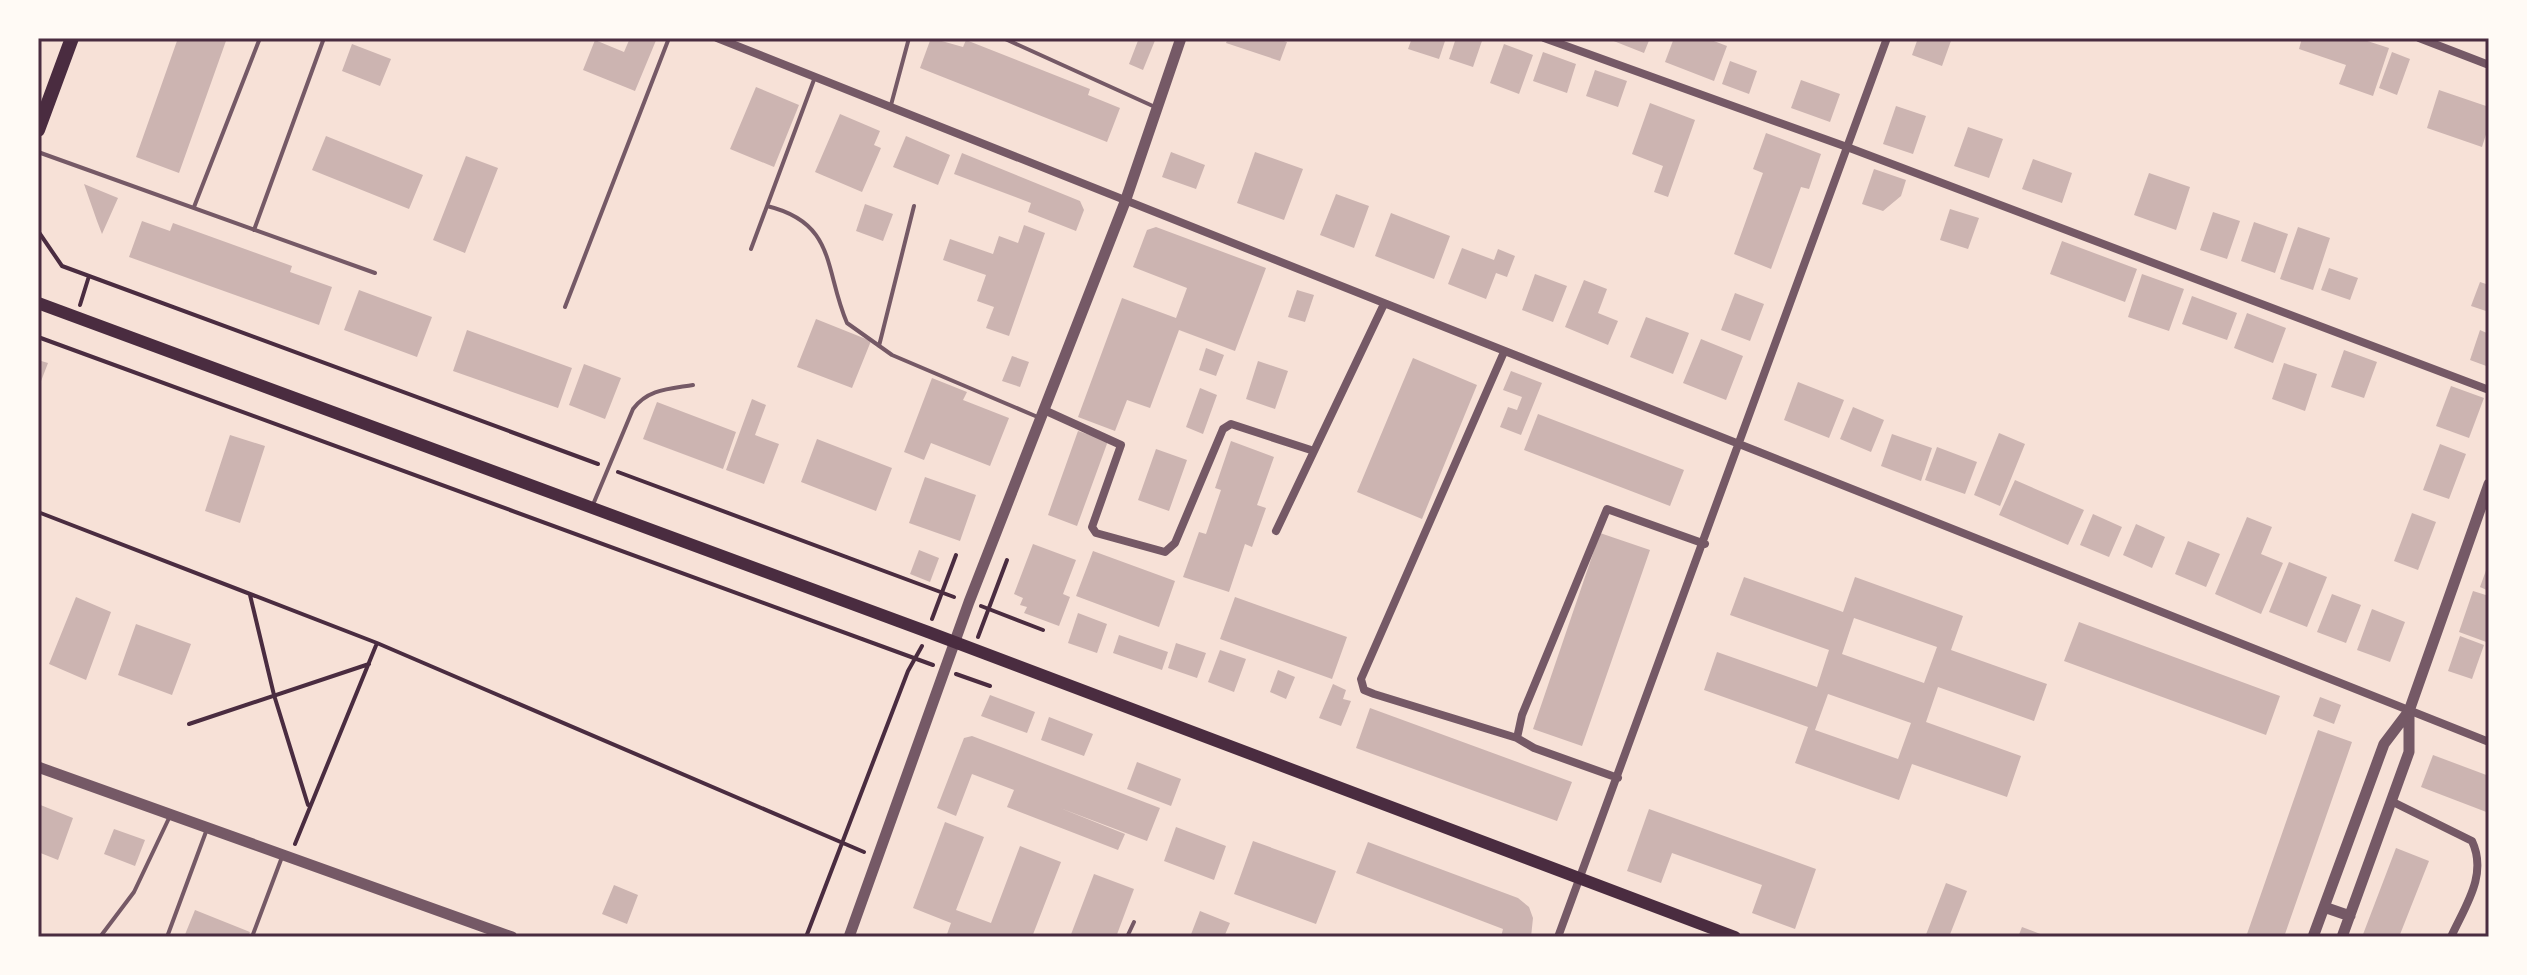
<svg xmlns="http://www.w3.org/2000/svg" width="2527" height="975" font-family="Lato,sans-serif">
<rect width="100%" height="100%" fill="#f7e1d7"/>
<path fill="#ccb4b1" fill-rule="evenodd" d="M178,38H227L179,173L136,157Z
M630,38H657L635,91L583,70L595,40L624,52Z
M931,38L963,47L966,40L1090,89L1088,95L1120,108L1107,142L920,68Z
M1139,38H1156L1143,70L1129,64Z
M1228,38H1275L1287,42L1280,61L1226,43Z
M1412,38H1446L1439,59L1408,49Z
M1456,38H1483L1473,67L1449,59Z
M1606,38H1650L1644,53Z
M1674,38H1706L1727,46L1714,81L1665,62Z
M1918,38H1952L1942,66L1912,55Z
M2302,38H2358L2389,48L2373,96L2339,84L2346,65L2299,49Z
M352,44L391,59L380,86L342,71Z
M1504,44L1533,55L1519,94L1490,83Z
M1543,52L1576,64L1567,93L1533,81Z
M2392,52L2410,59L2397,95L2379,88Z
M1730,61L1757,71L1749,94L1722,84Z
M1595,70L1627,81L1618,107L1586,96Z
M1801,80L1840,94L1830,122L1791,108Z
M756,87L799,105L774,167L730,149Z
M2439,90L2489,107V125L2482,147L2427,128Z
M1650,103L1695,120L1668,197L1654,192L1663,166L1632,154Z
M1896,106L1926,116L1913,154L1883,144Z
M840,114L880,131L874,145L881,148L862,192L815,172Z
M1968,127L2003,139L1989,178L1954,166Z
M1766,133L1821,154L1809,189L1801,187L1771,269L1734,254L1763,173L1753,169Z
M326,136L423,175L409,209L312,170Z
M906,136L950,155L938,185L893,167Z
M1171,152L1205,165L1196,189L1162,177Z
M1255,152L1303,169L1284,220L1237,203Z
M962,153L1080,201L1084,210L1076,231L1028,212L1031,203L954,174Z
M466,156L498,168L465,253L433,240Z
M2033,159L2072,173L2062,203L2022,189Z
M1874,169L1906,180L1901,196L1883,211L1862,204Z
M2149,173L2190,187L2176,230L2134,215Z
M84,184L118,198L102,234L97,221Z
M1336,194L1369,206L1354,248L1320,235Z
M865,204L893,214L883,241L856,231Z
M1950,209L1979,218L1968,249L1940,240Z
M2213,212L2240,221L2227,259L2200,250Z
M1391,213L1450,236L1434,279L1375,256Z
M142,221L170,231L173,223L292,266L290,272L332,287L319,325L129,257Z
M2254,222L2288,234L2275,273L2241,261Z
M1024,225L1045,233L1009,336L986,328L994,307L977,301L986,275L943,260L950,239L993,254L999,236L1018,243Z
M1156,227L1266,268L1235,351L1179,330L1150,408L1127,400L1115,431L1078,417L1122,298L1176,318L1187,288L1133,267L1147,230Z
M2298,227L2330,238L2313,290L2280,279Z
M2062,241L2137,269L2125,302L2050,274Z
M1462,248L1494,260L1498,249L1515,256L1507,277L1496,273L1486,299L1448,284Z
M2329,268L2358,278L2350,300L2321,290Z
M1535,274L1567,286L1553,322L1522,310Z
M2142,274L2184,289L2169,331L2128,317Z
M1584,280L1607,289L1598,313L1618,321L1608,345L1565,327Z
M2480,282L2489,285V312L2471,306Z
M359,290L432,317L417,357L344,330Z
M1297,290L1314,295L1305,322L1288,317Z
M1735,293L1764,304L1750,341L1721,330Z
M2192,296L2237,313L2227,340L2182,324Z
M2247,313L2286,328L2273,363L2234,348Z
M1646,317L1689,333L1673,374L1630,357Z
M816,319L871,341L852,388L797,367Z
M467,330L572,368L558,408L453,371Z
M2480,330L2489,334V367L2470,360Z
M1701,339L1743,356L1726,400L1683,383Z
M1206,348L1224,355L1216,376L1199,370Z
M2344,350L2377,362L2364,398L2331,387Z
M1012,356L1029,362L1020,387L1002,381Z
M1413,358L1477,385L1422,519L1357,492Z
M38,360L48,363L38,389Z
M1258,361L1288,371L1275,409L1246,399Z
M2284,363L2317,374L2305,411L2272,399Z
M584,364L621,378L605,419L569,405Z
M1511,371L1542,383L1521,435L1500,427L1508,407L1517,410L1522,397L1503,390Z
M932,378L967,392L963,400L1009,418L990,466L931,443L924,460L904,452Z
M1798,382L1844,400L1829,438L1784,420Z
M2451,386L2484,398L2469,438L2436,426Z
M1200,388L1217,395L1203,434L1186,427Z
M752,399L766,405L755,435L779,444L764,484L726,470Z
M657,402L736,432L723,469L643,439Z
M1853,407L1884,420L1871,452L1840,439Z
M1538,414L1684,470L1670,506L1524,450Z
M1078,431L1108,441L1077,526L1048,515Z
M1999,433L2025,444L2000,506L1974,495Z
M1892,434L1932,448L1921,481L1881,466Z
M230,435L265,446L240,523L205,511Z
M817,439L892,468L876,511L801,482Z
M1231,441L1274,457L1257,505L1266,508L1252,547L1245,544L1229,592L1183,577L1199,532L1206,534L1221,490L1215,488Z
M2440,444L2466,454L2449,499L2423,490Z
M1937,447L1977,462L1965,494L1925,480Z
M1156,449L1187,460L1169,511L1138,500Z
M925,477L976,495L960,541L909,523Z
M2015,480L2084,510L2068,545L1999,515Z
M2412,513L2436,522L2418,570L2394,561Z
M2093,514L2122,527L2109,557L2080,545Z
M2247,517L2272,527L2261,554L2283,563L2261,614L2215,594Z
M2136,524L2165,537L2152,568L2123,555Z
M1600,533L1650,550L1582,746L1533,729Z
M2188,541L2220,554L2206,587L2175,574Z
M1033,544L1076,560L1063,594L1070,597L1059,626L1024,613L1027,607L1020,605L1023,598L1014,594Z
M919,550L939,558L930,582L910,574Z
M1093,551L1175,581L1159,627L1076,596Z
M2289,562L2327,577L2307,627L2269,612Z
M2489,562V591L2480,587Z
M1744,577L1843,612L1855,577L1963,616L1951,650L2047,684L2034,721L1938,687L1926,722L2021,756L2007,797L1912,764L1899,800L1795,763L1808,727L1704,690L1717,652L1817,687L1829,650L1730,615ZM1854,618L1937,647L1924,683L1842,654ZM1828,694L1911,723L1898,759L1815,730Z
M2473,591L2489,596V643L2459,632Z
M2332,594L2361,605L2346,643L2317,632Z
M76,597L111,612L86,680L49,664Z
M1235,597L1347,637L1332,679L1220,639Z
M2372,609L2405,622L2390,662L2357,650Z
M1078,613L1107,624L1097,653L1068,643Z
M2079,622L2280,696L2266,735L2064,661Z
M136,624L191,644L172,695L118,675Z
M1119,635L1168,652L1162,670L1113,653Z
M2460,636L2484,645L2472,679L2448,671Z
M1176,643L1206,653L1197,678L1168,668Z
M1220,650L1246,659L1234,692L1208,682Z
M1278,670L1295,677L1286,699L1270,692Z
M1333,684L1346,690L1343,699L1351,701L1341,726L1319,718Z
M990,695L1035,712L1027,733L981,716Z
M2320,697L2341,705L2334,724L2313,716Z
M1370,708L1572,782L1557,821L1356,748Z
M1049,717L1093,734L1084,756L1041,740Z
M2318,730L2352,742L2284,937H2246Z
M972,736L1160,808L1147,841L1060,808L1125,834L1118,850L1007,807L1014,790L972,774L956,816L937,808L964,738Z
M2433,755L2489,776V813L2421,787Z
M1137,762L1181,779L1171,806L1127,789Z
M38,804L73,818L58,860L38,852Z
M1649,809L1816,869L1795,929L1752,913L1762,885L1672,853L1661,883L1627,871Z
M945,822L984,837L956,910L991,923L1020,846L1061,862L1032,937H946L951,923L913,908Z
M1176,827L1226,846L1214,880L1164,861Z
M114,829L145,840L135,866L104,854Z
M1253,841L1336,871L1316,924L1234,894Z
M1368,842L1518,898L1529,907L1533,918L1531,937H1501L1503,929L1356,873Z
M2396,848L2429,861L2399,937H2362Z
M1094,874L1134,889L1116,937H1070Z
M1946,883L1967,891L1949,937H1925Z
M614,885L638,895L627,924L602,914Z
M195,910L250,932L248,937H184Z
M1200,911L1230,923L1224,937H1190Z
M2022,927L2048,937H2018Z"/>
<g fill="none" stroke-linecap="round" stroke-linejoin="round">
<path stroke="#4a2c40" stroke-width="4" d="M38,231L62,266L598,464
M80,305L89,276
M38,337L933,665
M618,472L954,597
M38,512L377,643L864,852
M250,595L274,695L308,805
M981,606L1043,630
M932,619L956,555
M978,637L1007,560
M956,674L990,686
M189,724L369,664
M295,844L377,643
M806,937L908,671L922,646"/>
<path stroke="#755966" stroke-width="4" d="M1003,38L1155,107
M891,105L909,38
M38,152L375,273
M767,206C837,223 824,270 847,323L892,355L1040,418
M194,207L260,38
M254,230L324,38
M751,249L815,77
M565,307L669,38
M879,346L914,206
M592,507L633,409C648,389 669,389 693,385
M100,937L134,892L170,816
M167,937L207,829
M252,937L282,857
M1127,937L1134,922"/>
<path stroke="#755966" stroke-width="8" d="M717,38L2489,742
M1544,38L1847,147L2489,390
M2419,38L2489,65
M1504,352L1361,679L1364,690L1374,694L1517,738
M1044,410L1121,445L1092,527L1096,533L1165,552L1175,543L1223,429L1231,424L1314,451
M1276,531L1384,304
M1618,778L1534,748L1517,738L1522,715L1607,509L1705,544
M2393,802L2472,841C2488,875 2465,906 2451,937
M1558,937L1887,38"/>
<path stroke="#755966" stroke-width="11" d="M38,767L512,937
M2324,907L2350,916
M849,937L969,602L1125,202L1181,38
M2313,937L2384,744L2409,711L2489,484
M2342,937L2409,752V712"/>
<path stroke="#4a2c40" stroke-width="12" d="M38,303L928,632L1735,937"/>
<path stroke="#4a2c40" stroke-width="14" d="M38,130L72,38"/>
</g>
<rect width="2527" height="975" fill="none" stroke="#fffaf5" stroke-width="80"/>
<rect x="40" y="40" width="2447" height="895" fill="none" stroke="#4a2c40" stroke-width="3"/>
</svg>
